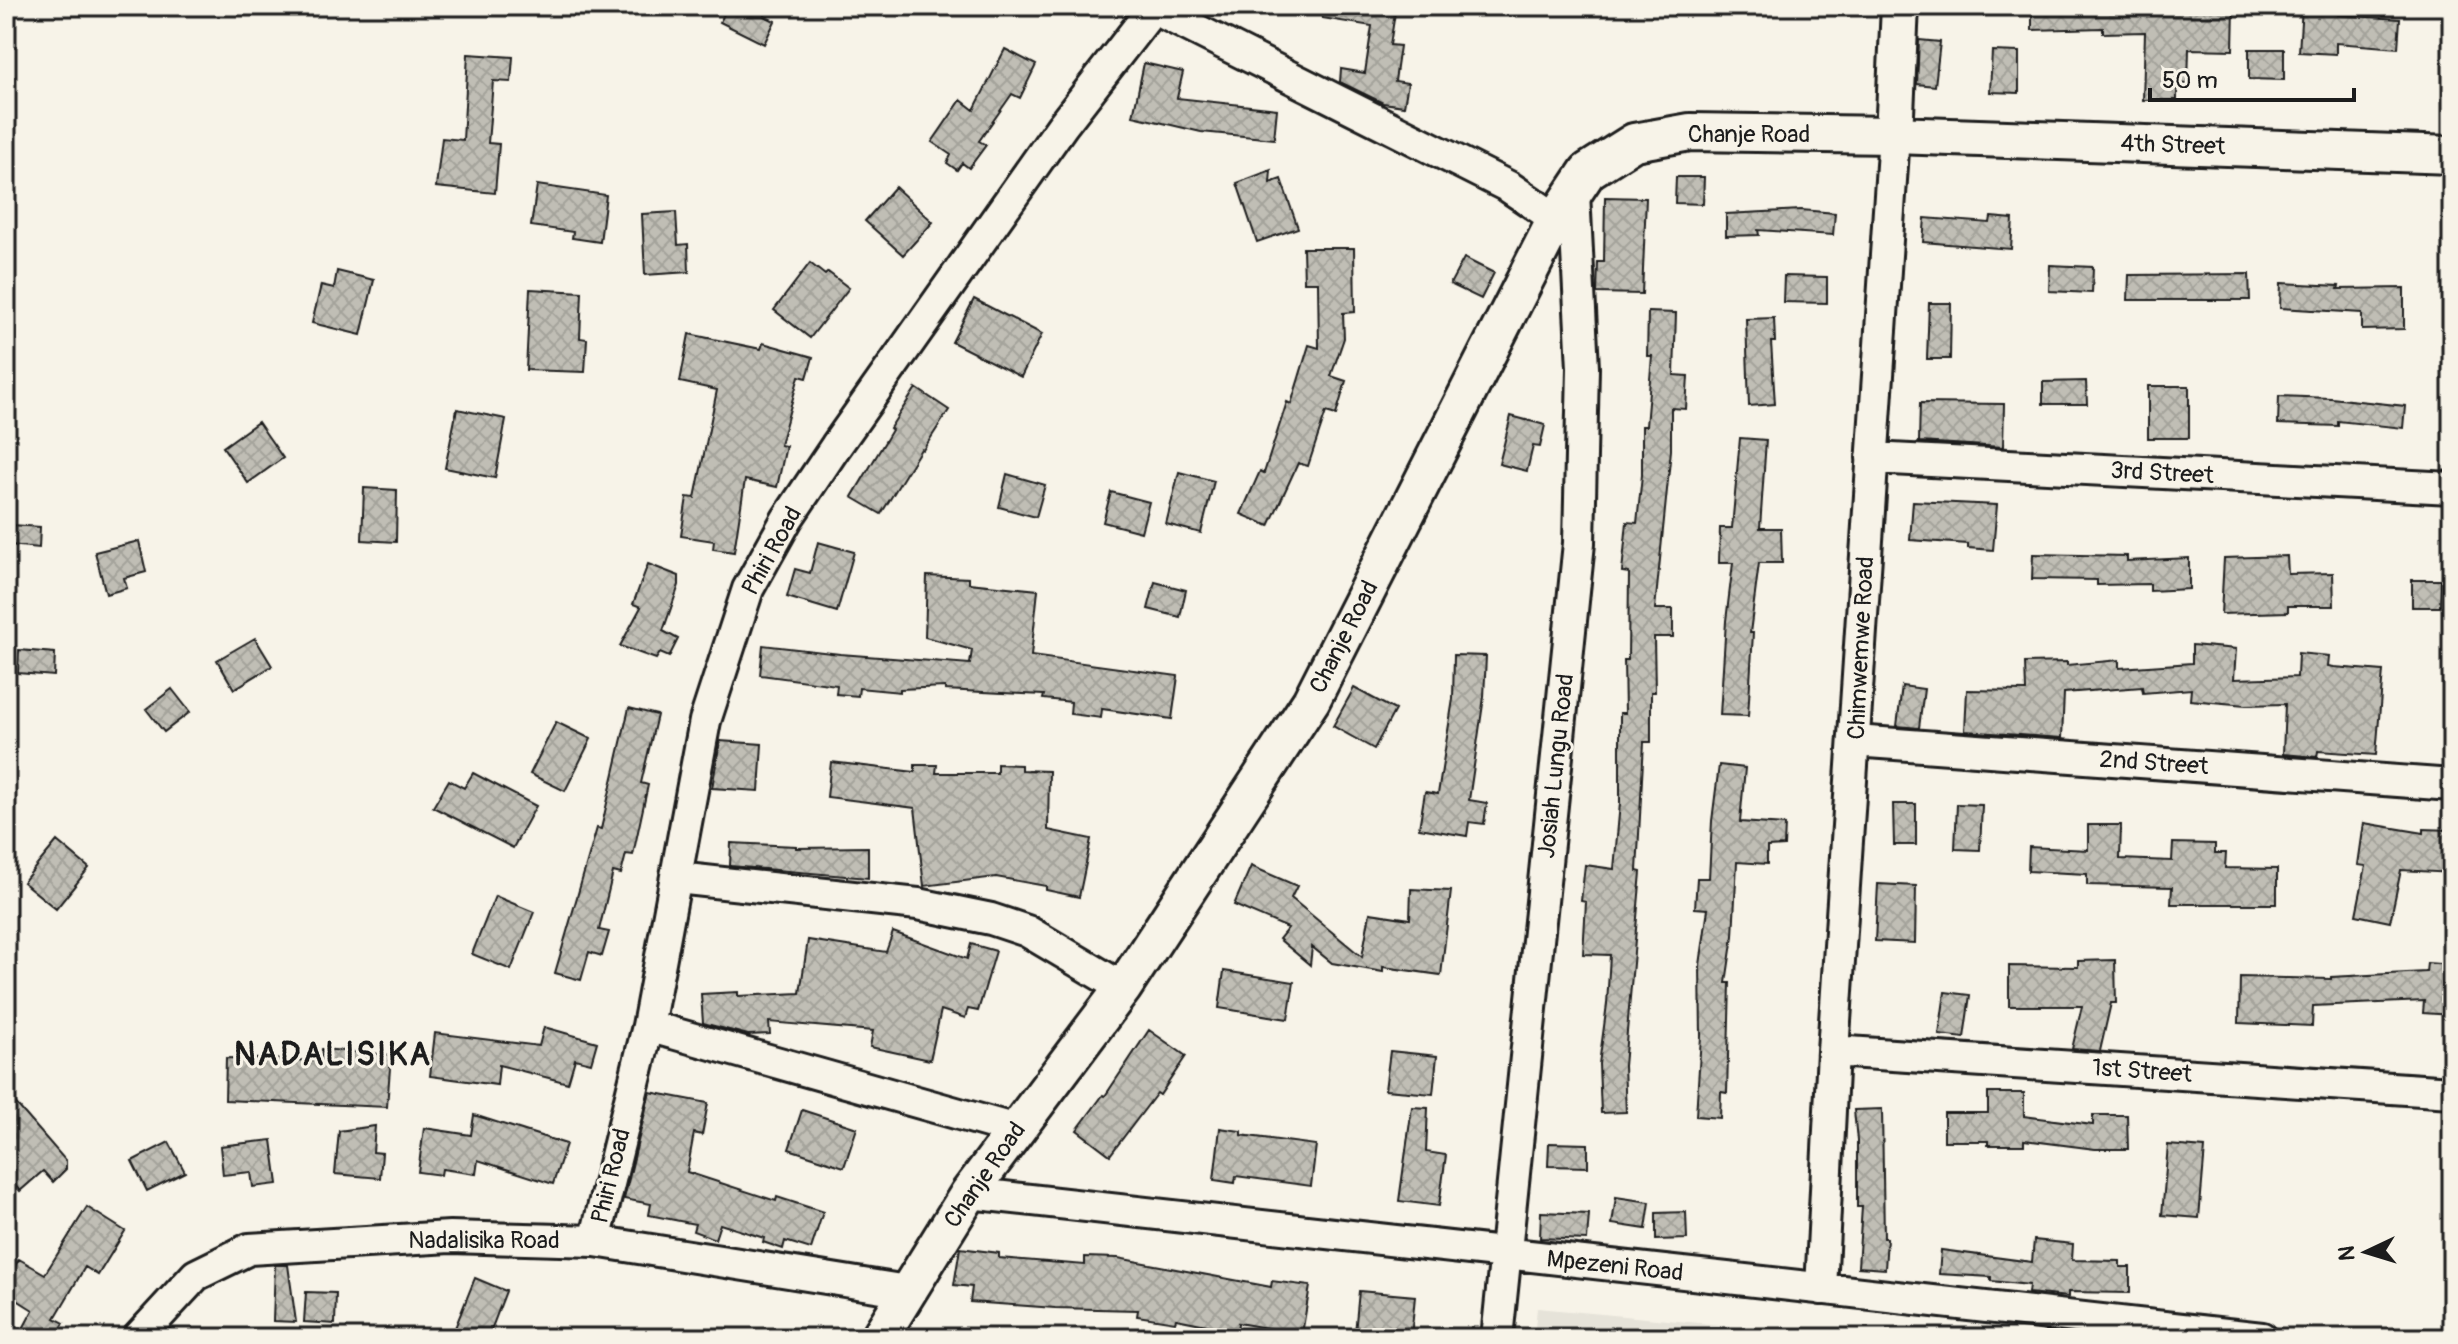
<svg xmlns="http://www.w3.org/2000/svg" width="2458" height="1344" font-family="Pangolin,sans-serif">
<defs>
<pattern id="building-cross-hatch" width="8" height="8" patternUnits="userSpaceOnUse" patternTransform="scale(2)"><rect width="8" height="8" fill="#c0beb5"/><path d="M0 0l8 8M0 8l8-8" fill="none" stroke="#a4a39b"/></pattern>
</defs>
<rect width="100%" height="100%" fill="#f7f3e8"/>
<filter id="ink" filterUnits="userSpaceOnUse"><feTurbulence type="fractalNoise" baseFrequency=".0125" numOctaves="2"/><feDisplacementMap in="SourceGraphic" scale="16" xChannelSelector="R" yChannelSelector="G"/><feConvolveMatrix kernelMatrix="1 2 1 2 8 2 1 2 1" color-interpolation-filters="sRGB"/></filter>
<g filter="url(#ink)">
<path fill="#e6e3d9" d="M1537,1308L1861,1338H1534Z"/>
<path fill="url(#building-cross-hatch)" stroke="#1c1c1c" stroke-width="2" d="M728,6H769L764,16L775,21L764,44L720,22Z
M1323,6H1396L1390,45L1400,46L1395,81L1408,83L1404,106L1383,103L1340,82L1341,69L1365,73L1372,26L1322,18Z
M2032,6H2131V11L2234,6L2233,50L2189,49L2188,84L2177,83V100H2143L2145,32L2103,33V28L2032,30Z
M2302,6H2339L2338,15L2400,19L2398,48L2336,43V54L2299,52Z
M1919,40L1940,42L1935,86L1917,84Z
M1005,49L1036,65L1020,98L1012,94L979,141L986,145L969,168L962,163L957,170L947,163L951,155L932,142L961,100L974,110Z
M2249,49H2284V80L2249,79Z
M1992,51L2019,52V93L1990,92Z
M468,54L513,57L511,82L493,81L488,143L499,144L495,193L436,187L442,138L463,140Z
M1144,63L1183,72L1177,98L1277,109L1274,139L1201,132L1133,116Z
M1271,170L1270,183L1281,179L1298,228L1257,242L1237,183Z
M1676,177H1704L1703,204L1675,203Z
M537,185L606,195L600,242L572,238L573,232L531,226Z
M895,187L933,222L903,255L865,221Z
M1605,197L1646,198L1642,294L1597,293L1598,262H1604Z
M1801,210L1835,213L1833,235L1758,230L1759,235L1726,236V214Z
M676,212L678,245L688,244L689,272L645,275L642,214Z
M1991,217L2013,219L2011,249L1923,242L1925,218L1990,223Z
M1303,248H1354L1355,312L1343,313L1344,338L1331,376L1346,381L1336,415L1326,412L1308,466L1298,463L1269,526L1241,514L1260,471L1264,473L1287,402L1291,404L1309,345L1319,348L1318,282H1304Z
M1464,258L1494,273L1481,299L1450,284Z
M810,263L825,275L828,272L849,288L810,338L774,310Z
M2050,265L2093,267L2092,293L2049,291Z
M337,271L374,280L361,335L312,323L321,285L334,288Z
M2249,274L2250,300H2128L2129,275Z
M1784,276L1827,277V303L1783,302Z
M2281,283L2339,286L2338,289L2404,288V329L2362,330V313L2280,308Z
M530,289L582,292L580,338L587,339L585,372L526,370Z
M974,299L1042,334L1021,377L952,342Z
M1929,303H1951L1950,359H1927Z
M1648,312L1676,313L1674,375L1688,376L1686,409L1671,408V450L1655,609H1673V637H1654L1655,692H1651V742H1644L1637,871L1641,872L1624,1066L1626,1112L1601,1113L1599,1064L1607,1004L1610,955L1583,954L1586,902L1581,901L1585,865L1614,869L1620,803V713H1625L1624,660H1628L1629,573L1622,572L1627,522L1637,523L1642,475V426H1646L1652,356H1647Z
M1774,318L1775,342H1771L1775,404L1749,406L1746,319Z
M689,334L761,349L763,343L813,357L807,378L799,376L780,445L786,446L777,487L745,480L734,552L713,549L714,541L681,536L687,497L695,498L717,390L680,382Z
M2086,381L2087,404H2043V382Z
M2148,386H2189V438H2148Z
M916,388L949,410L923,450L921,449L881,514L852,497L892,430L890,428Z
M2279,396L2331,398L2405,406L2403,428L2338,421V426L2278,424Z
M1920,403L2004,404L2003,447L1919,442Z
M457,409L506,419L495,478L445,468Z
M1511,416L1545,425L1540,447L1533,446L1527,471L1499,464Z
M258,422L283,458L248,483L223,447Z
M1740,438L1766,440L1760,528H1781L1782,563H1759L1750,633H1753L1748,716L1720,715L1726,621L1733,563H1719L1720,528H1732Z
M1179,472L1214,481L1201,533L1166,524Z
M1007,474L1045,485L1036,517L999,507Z
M364,488L397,490L396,542L362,540Z
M1111,492L1149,502L1141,532L1103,522Z
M1913,501L1997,505L1993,550L1968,548V544L1910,540Z
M12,525L40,527L39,548L10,545Z
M139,541L146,572L124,578L127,588L106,594L95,552Z
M818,542L854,552L837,612L787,597L795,569L810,573Z
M2033,554L2127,556V561L2189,558V589L2150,591V584L2097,585V580L2032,579Z
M2287,556L2288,574L2333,573L2334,606H2288V612L2221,614L2224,558Z
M648,564L679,576V585L663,631L678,639L669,657L660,653L656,659L620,646L641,607L633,604Z
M927,576L969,578V583L1038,590L1031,656L1178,676L1172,719L1102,709L1101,718L1070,714L1071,702L1043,699L1044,695L945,690V687L900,689V692L859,688L858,696L836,694L837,685L760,675L763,645L840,654L970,664L972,650L925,637Z
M2412,580H2441L2440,607H2412Z
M1155,582L1186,590L1180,617L1148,609Z
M255,638L272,666L234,689L217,660Z
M2192,645L2236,649L2234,679L2297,677L2298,653L2329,656L2328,666L2334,667L2383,671L2376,755L2318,751L2317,757L2283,754L2285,704L2246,705L2190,700L2191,689L2143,693L2142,687L2064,693L2062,738L1965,731L1967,690L2026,691L2025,663L2067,662V665L2119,660V668L2192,663Z
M19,650L55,653L54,676L18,673Z
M1454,655L1486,656L1484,697L1469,800L1487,803L1484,824L1469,822L1467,836L1419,828L1425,792L1438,794L1453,699Z
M1902,686L1924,689L1919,728L1897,726Z
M1354,688L1395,710L1374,749L1333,726Z
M172,689L190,712L164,732L146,709Z
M629,708L657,715L641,783L648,785L633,855L626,854L621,874L613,872L599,930L609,932L602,956L589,952L581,980L555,973L597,828L601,829Z
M556,722L591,739L565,791L530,774Z
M720,741L762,744L759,791L712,788Z
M831,762L915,772V765H937L936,773H997V764L1021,765V770L1049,771L1048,830L1091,839L1079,897L1046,890V886L996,877L924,886L915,808L827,797Z
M1719,765L1745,768L1740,822L1785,825L1784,846L1767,847V864L1737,862L1733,936L1726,983H1730L1727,1093L1721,1092L1720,1118L1696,1116L1701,1036L1700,965L1708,909L1695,908L1697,878H1709L1712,821Z
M473,773L536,806L513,848L433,807L449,780L464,788Z
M1893,804H1916V845H1894Z
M1957,804L1982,805L1980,850L1955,849Z
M2364,823L2424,833V829L2452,830V873L2401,870L2390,922L2356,915L2366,866L2358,865Z
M2088,825H2121L2120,859L2172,861L2173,843L2215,844V853H2226L2225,868L2277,869V904H2171L2172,887L2087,885V874L2028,871L2029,847L2088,850Z
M57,841L89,868L56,909L23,882Z
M731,843L796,846V848L868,847V878L730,866Z
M1251,866L1297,886L1291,898L1362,957L1370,913L1410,919L1411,889L1451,891L1441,975L1383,967V972L1332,963L1312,947L1310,965L1279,939L1288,928L1234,905Z
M1878,884L1916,886L1915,943L1875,941Z
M495,896L534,912L511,970L472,954Z
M893,932L967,959L971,944L996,951L978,1011L968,1009L965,1018L941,1010L930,1060L870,1047L873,1031L769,1022L770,1034L748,1035L703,1023L701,994L738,992V996L800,993L808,940L886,952Z
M2115,960L2116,1003H2111L2100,1051L2072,1049L2082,1006H2009V966L2078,967V961Z
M2427,963L2452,965V1015L2423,1013L2424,1001L2313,1006L2312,1026L2239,1023L2240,977L2331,979V977L2426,972Z
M1224,971L1294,982L1288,1019L1219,1008Z
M1945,992L1970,995L1964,1038L1939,1035Z
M544,1027L597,1042L591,1063L575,1059L568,1083L499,1065L497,1085L430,1076L435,1033L539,1046Z
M1149,1030L1186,1056L1160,1095L1157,1093L1110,1155L1077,1130L1103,1095L1105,1096Z
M322,1049L391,1055L387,1107L225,1100L226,1058L321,1061Z
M1390,1051L1437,1056L1433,1094L1385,1090Z
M6,1092L66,1161V1169L53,1182L43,1171L20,1191L6,1175Z
M650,1092L708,1103L702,1135L694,1133L687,1172L776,1201L777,1197L823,1212L811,1249L785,1241L783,1249L763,1242L764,1238L720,1224L715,1239L693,1231L695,1224L649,1215L651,1204L624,1199Z
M1988,1093H2024V1116L2093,1125V1115H2127L2128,1149H2095L2024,1140V1145H1988V1141H1944V1113H1988Z
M1412,1107L1428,1108L1426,1152L1446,1155L1439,1206L1399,1201Z
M1882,1109L1884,1238H1887L1885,1269L1858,1267L1862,1207H1857V1141L1854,1110Z
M802,1110L857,1128L844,1167L789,1149Z
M474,1115L566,1144L553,1184L478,1160L476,1174L442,1169L441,1175L418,1172L424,1128L471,1135Z
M375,1126L373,1152L382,1153L380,1178L335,1174L339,1131Z
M1220,1128L1241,1131V1135L1316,1145L1311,1186L1236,1176L1235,1183L1214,1180Z
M272,1140L278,1184L253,1187L251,1172L223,1175L220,1146Z
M169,1142L185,1172L147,1191L132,1161Z
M1549,1143L1588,1144V1167L1548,1166Z
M2168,1145L2205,1148L2199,1218L2162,1215Z
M1616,1197L1650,1202L1646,1229L1612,1224Z
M87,1207L125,1231L98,1275L85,1267L55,1318L64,1323L56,1338H18L33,1310L6,1293V1281L19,1259L45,1274Z
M1541,1212L1589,1214L1587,1240L1540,1238Z
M1686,1212L1687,1239L1656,1240V1213Z
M2034,1240L2073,1244L2072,1260L2120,1261V1267H2130V1293L2068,1292V1297L2028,1293L2029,1285L1991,1281V1277L1939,1274L1941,1250L2032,1262Z
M960,1248L999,1253V1258L1085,1265V1257L1118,1258L1271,1287L1272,1281L1310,1286L1302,1334L1238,1323L1237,1331L1176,1319L1175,1322L1137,1316L1138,1310L1055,1308L970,1302L972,1287L954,1285Z
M275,1265H288L296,1322L273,1321Z
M475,1278L506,1291L488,1338H451Z
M1359,1291L1415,1296L1411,1338L1355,1333Z
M306,1292L336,1293L335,1324L304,1322Z"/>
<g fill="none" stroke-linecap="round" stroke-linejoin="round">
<g stroke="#1c1c1c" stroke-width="36">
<path id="minor" d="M1153,8L1509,187L1556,219
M1872,458L2452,488
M1855,741L2452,785
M677,878L918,904L991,919L1027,931L1123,988
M648,1026L1016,1130
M1833,1051L2452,1092
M969,1193L2262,1338
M595,1241L648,1026L705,721L748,589L787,519L836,446L1062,126L1155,6
M1821,1289L1833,1051L1894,135
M138,1338L196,1275L249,1249L450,1237L595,1241L907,1291
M1497,1338L1579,543L1583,368L1574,193"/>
</g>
<g stroke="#1c1c1c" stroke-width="42">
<path id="tertiary" d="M1894,135L1900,6
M879,1338L969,1193L1123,988L1311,701L1556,219L1588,171L1634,142L1690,132L1894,135L2452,155"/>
</g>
<use href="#minor" stroke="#f7f3e8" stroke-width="30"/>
<use href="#tertiary" stroke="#f7f3e8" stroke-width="36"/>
</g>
</g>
<g text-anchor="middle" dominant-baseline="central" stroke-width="6" stroke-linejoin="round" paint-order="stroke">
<g font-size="24" fill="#1c1c1c" stroke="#f7f3e8">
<text x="1749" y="134">Chanje Road</text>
<text transform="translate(2173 145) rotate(2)">4th Street</text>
<text transform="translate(2162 473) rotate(3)">3rd Street</text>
<text transform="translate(772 551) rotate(-61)">Phiri Road</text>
<text transform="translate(1344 637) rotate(-63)">Chanje Road</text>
<text transform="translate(1861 648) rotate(-87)">Chimwemwe Road</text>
<text transform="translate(2154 763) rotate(4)">2nd Street</text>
<text transform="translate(1556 766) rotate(-84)">Josiah Lungu Road</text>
<text transform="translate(2142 1071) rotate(4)">1st Street</text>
<text transform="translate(985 1175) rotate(-55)">Chanje Road</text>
<text transform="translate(611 1176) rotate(-76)">Phiri Road</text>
<text x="484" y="1240">Nadalisika Road</text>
<text transform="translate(1615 1266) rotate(6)">Mpezeni Road</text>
</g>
<g font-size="32" font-weight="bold" letter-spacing="2" fill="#1c1c1c" stroke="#f7f3e8">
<text x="333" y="1055">NADALISIKA</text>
</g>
</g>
<rect width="2458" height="1344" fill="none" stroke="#f7f3e8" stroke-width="32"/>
<rect x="16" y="16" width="2426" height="1312" fill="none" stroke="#1c1c1c" stroke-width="3" filter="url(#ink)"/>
<g transform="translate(2366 1252) rotate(266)" stroke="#f7f3e8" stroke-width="6" paint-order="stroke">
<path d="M0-6L14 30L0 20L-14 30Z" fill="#1c1c1c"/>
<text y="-12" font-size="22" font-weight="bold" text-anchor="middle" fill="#1c1c1c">N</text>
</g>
<path d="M2150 88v12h204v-12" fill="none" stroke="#1c1c1c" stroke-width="4"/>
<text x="2162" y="88" font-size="24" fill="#1c1c1c" stroke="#f7f3e8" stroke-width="6" paint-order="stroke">50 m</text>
</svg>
